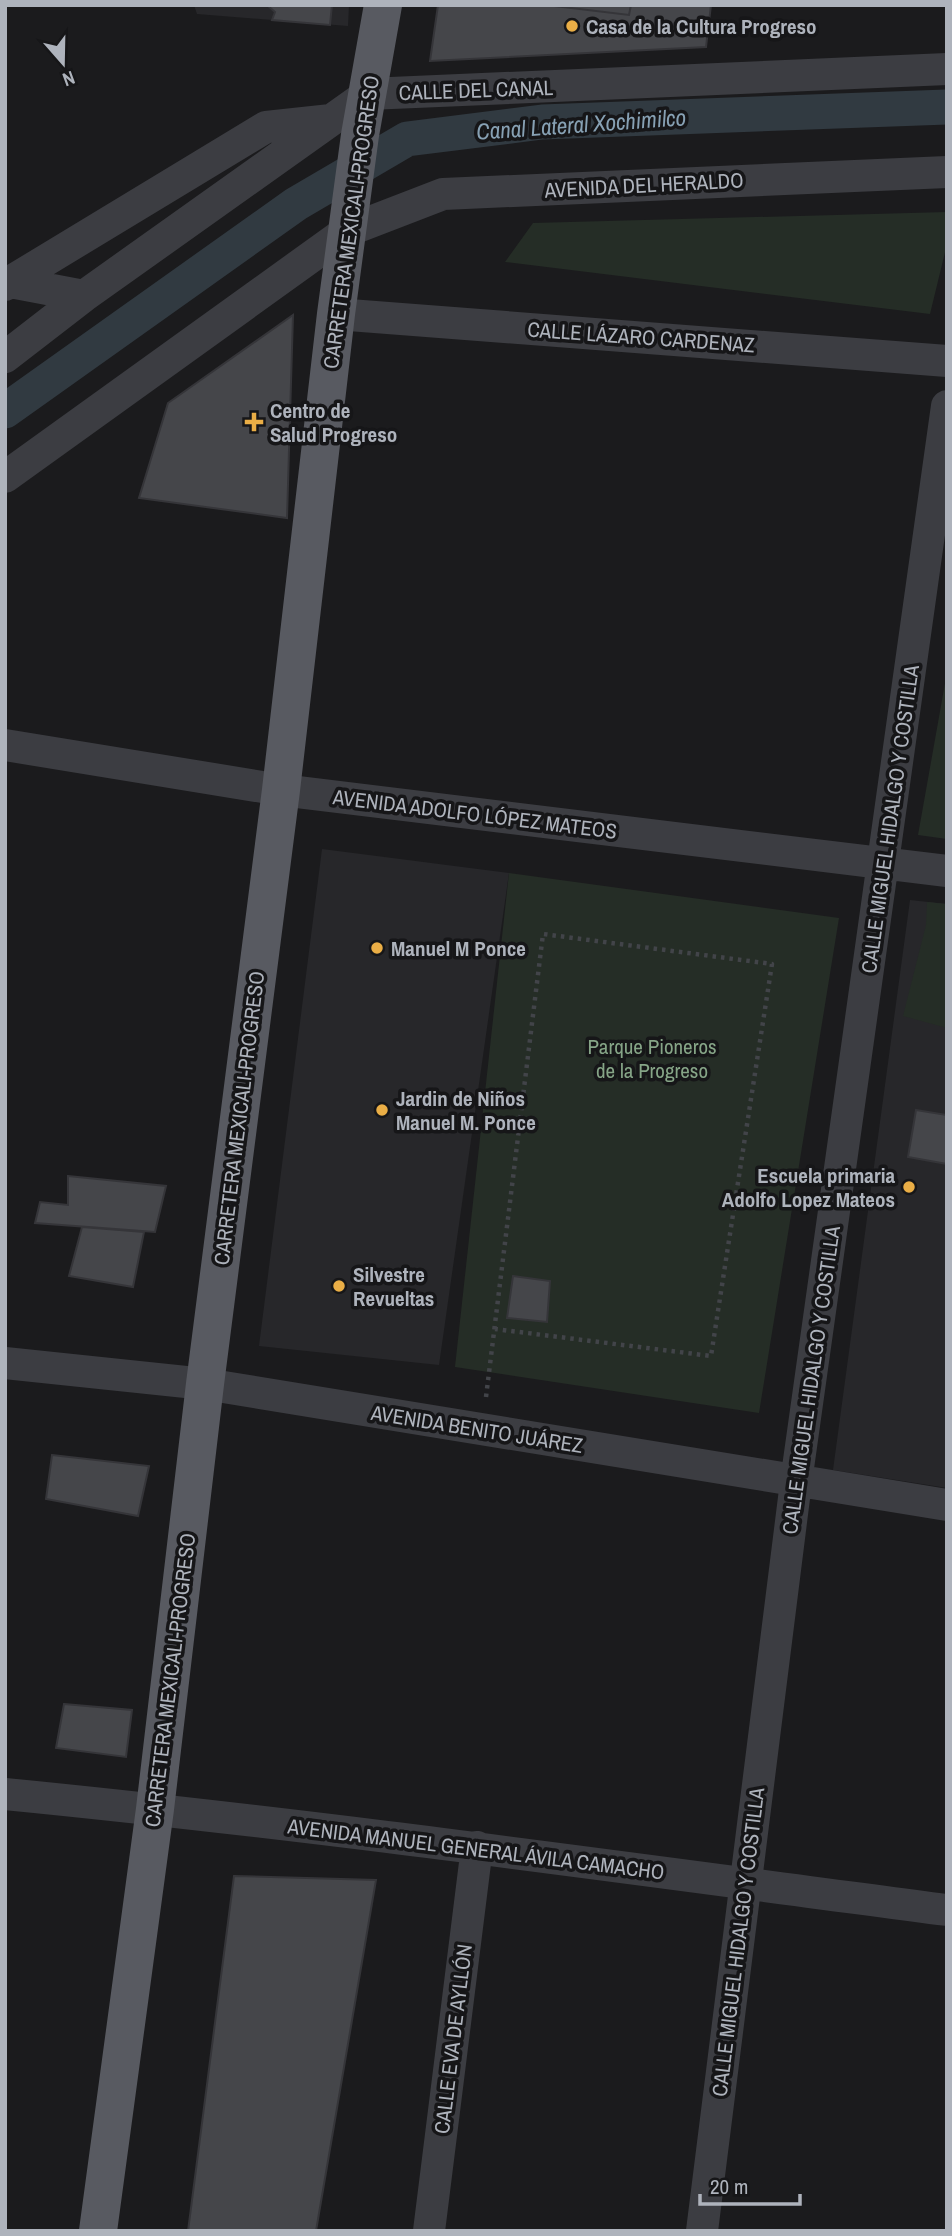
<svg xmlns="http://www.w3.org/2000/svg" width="952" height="2236" font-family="'Archivo Narrow',sans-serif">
<rect width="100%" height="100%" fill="#1b1b1d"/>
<path fill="#27272a" d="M194,5H349L348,26L197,14Z
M322,849L509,873L439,1365L259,1346Z
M910,900L947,904V1488L833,1470Z"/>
<path fill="#252d26" d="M947,212V244L930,314L505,262L533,223Z
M947,672V839L918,835Z
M509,873L839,918L759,1413L455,1367Z
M927,902L947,904V1028L903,1016L926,925Z"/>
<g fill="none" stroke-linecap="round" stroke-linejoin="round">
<path stroke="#313a41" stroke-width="35" d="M5,411L296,204L407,139L542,122L947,107"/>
</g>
<path fill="#45464a" stroke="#353539" stroke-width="2" d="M267,5H332L330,25L272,20L275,12Z
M438,5H711L706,47L430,61Z
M546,5H631L629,15Z
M293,315L287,518L139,498L168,403Z
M916,1110L947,1115V1164L908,1157Z
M68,1176L166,1186L155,1232L35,1223L40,1202L68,1205Z
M82,1227L144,1232L133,1287L69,1276Z
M513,1276L550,1281L547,1322L507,1318Z
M52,1455L149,1466L138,1516L46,1499Z
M64,1704L132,1710L126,1757L56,1748Z
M234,1876L376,1880L316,2231H188Z"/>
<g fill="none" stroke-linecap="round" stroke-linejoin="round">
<path stroke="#424449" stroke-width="4.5" stroke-dasharray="3.5 5" stroke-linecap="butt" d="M486,1397L543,934L772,964L711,1356L495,1329"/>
<path stroke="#3c3d42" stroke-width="32" d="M5,281L84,296
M5,285L266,127L331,120
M336,314L947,361
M5,357L84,296L368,94L947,69
M5,477L347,231L443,194L947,172
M5,745L281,790L947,871
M5,1363L205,1384L947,1505
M5,1794C320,1825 633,1869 947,1910
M429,2231L477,1847
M702,2231L796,1482L947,406"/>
<path stroke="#585a61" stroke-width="38" d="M98,2231L155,1809L205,1384L281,790L336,314L360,135L383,5"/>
</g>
<g fill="#eaae46" stroke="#161618" stroke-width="2.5">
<circle cx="572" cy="26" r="7"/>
<path d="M250.5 411.5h7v7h7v7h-7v7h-7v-7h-7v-7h7z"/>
<circle cx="377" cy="948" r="7"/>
<circle cx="382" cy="1110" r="7"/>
<circle cx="909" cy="1187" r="7"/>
<circle cx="339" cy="1286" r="7"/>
</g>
<g text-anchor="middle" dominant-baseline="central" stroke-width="7" stroke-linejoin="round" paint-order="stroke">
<g font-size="21" font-weight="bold" fill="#aeb3bc" stroke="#161618" text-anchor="start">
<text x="586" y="26">Casa de la Cultura Progreso</text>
<text x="270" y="410">Centro de<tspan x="270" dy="24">Salud Progreso</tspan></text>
<text x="391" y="948">Manuel M Ponce</text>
<text x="396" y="1098">Jardin de Niños<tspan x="396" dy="24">Manuel M. Ponce</tspan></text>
<text x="895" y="1175" text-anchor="end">Escuela primaria<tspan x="895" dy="24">Adolfo Lopez Mateos</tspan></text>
<text x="353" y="1274">Silvestre<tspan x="353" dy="24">Revueltas</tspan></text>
</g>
<g font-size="21" fill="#aeb3bc" stroke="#161618">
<text transform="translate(476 90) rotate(-2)">CALLE DEL CANAL</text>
<text transform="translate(644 185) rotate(-3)">AVENIDA DEL HERALDO</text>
<text transform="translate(351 222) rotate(-82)">CARRETERA MEXICALI-PROGRESO</text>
<text transform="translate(641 337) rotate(4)">CALLE LÁZARO CARDENAZ</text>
<text transform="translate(475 814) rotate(7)">AVENIDA ADOLFO LÓPEZ MATEOS</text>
<text transform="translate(890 819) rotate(-82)">CALLE MIGUEL HIDALGO Y COSTILLA</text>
<text transform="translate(239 1118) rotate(-83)">CARRETERA MEXICALI-PROGRESO</text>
<text transform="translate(811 1380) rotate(-82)">CALLE MIGUEL HIDALGO Y COSTILLA</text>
<text transform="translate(477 1429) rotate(9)">AVENIDA BENITO JUÁREZ</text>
<text transform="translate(170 1680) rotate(-83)">CARRETERA MEXICALI-PROGRESO</text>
<text transform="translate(476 1849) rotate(7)">AVENIDA MANUEL GENERAL ÁVILA CAMACHO</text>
<text transform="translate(738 1942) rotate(-83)">CALLE MIGUEL HIDALGO Y COSTILLA</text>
<text transform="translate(453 2039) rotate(-83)">CALLE EVA DE AYLLÓN</text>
</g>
<g font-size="21" fill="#86a587" stroke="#161618">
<text x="652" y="1046">Parque Pioneros<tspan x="652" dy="24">de la Progreso</tspan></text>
</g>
<g font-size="23" font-style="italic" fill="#87a1b4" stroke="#161618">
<text transform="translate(581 124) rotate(-4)">Canal Lateral Xochimilco</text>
</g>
</g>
<rect width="952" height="2236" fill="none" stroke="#aeb3bc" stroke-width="14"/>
<g transform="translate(63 63) rotate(160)" stroke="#161618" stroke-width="5" paint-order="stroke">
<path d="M0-5L12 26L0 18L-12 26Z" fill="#aeb3bc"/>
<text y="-10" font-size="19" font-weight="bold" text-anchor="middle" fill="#aeb3bc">N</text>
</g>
<path d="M700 2194v10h100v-10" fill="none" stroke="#aeb3bc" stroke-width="3.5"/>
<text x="710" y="2194" font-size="21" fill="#aeb3bc" stroke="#161618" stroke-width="5" paint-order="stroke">20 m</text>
</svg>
